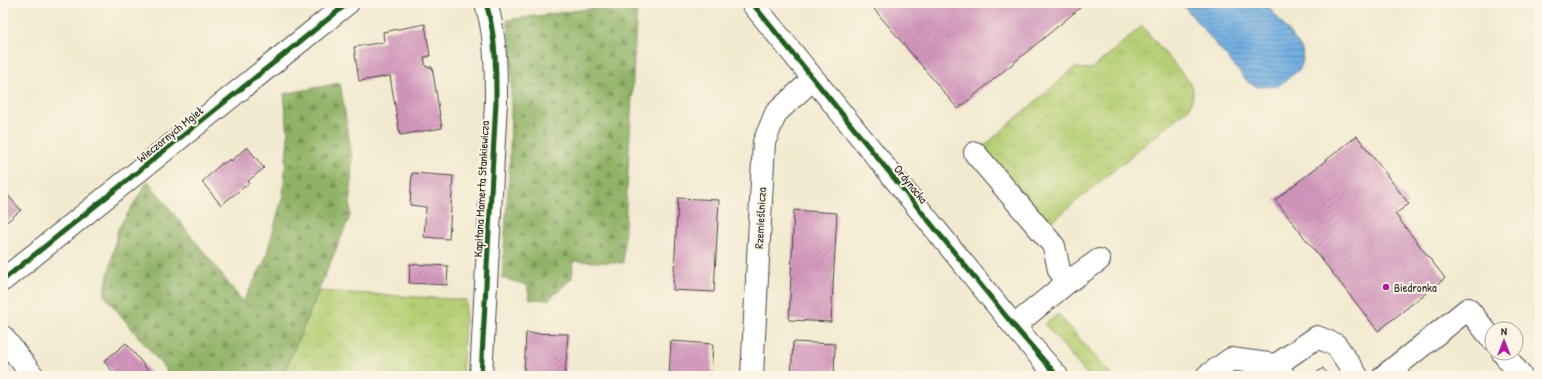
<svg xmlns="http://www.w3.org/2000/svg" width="1542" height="379" font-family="'Patrick Hand',sans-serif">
<defs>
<pattern id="grass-tufts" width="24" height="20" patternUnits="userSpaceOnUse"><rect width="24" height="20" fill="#b6cf74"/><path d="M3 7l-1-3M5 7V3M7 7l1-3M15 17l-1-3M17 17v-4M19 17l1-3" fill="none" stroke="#9db265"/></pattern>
<pattern id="forest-firs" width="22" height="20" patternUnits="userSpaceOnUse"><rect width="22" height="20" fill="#90b266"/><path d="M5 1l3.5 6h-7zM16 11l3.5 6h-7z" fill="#769154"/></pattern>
<pattern id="water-rules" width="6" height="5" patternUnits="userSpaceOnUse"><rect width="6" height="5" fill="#6fade1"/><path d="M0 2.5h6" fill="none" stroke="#5b8db7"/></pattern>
<pattern id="building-hatch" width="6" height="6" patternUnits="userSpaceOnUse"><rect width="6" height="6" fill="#d497be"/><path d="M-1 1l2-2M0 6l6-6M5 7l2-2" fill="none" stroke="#ac7b9b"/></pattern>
</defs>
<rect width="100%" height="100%" fill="#fcf5e5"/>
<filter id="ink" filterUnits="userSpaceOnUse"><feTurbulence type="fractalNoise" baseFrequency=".025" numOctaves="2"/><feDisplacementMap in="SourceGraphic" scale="8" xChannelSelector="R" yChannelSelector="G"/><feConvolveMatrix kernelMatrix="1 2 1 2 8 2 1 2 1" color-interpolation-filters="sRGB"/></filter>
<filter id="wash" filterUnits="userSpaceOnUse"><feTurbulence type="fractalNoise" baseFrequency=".012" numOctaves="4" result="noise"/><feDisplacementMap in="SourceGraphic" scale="16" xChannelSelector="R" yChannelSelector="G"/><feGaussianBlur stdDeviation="0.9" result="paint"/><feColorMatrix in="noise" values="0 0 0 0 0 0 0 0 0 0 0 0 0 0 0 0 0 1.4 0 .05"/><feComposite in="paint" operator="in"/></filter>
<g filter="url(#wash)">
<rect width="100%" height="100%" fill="#f2ead0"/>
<path fill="url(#grass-tufts)" stroke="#707d50" d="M1142,26L1192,85C1194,94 1193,100 1189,108L1049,224L983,147L1074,68L1092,69Z
M319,291L466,300L462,376L283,375Z
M1058,314L1112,376H1088L1045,324Z"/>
<path fill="url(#forest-firs)" stroke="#5e6e48" d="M632,3H637L623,263L573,261L572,278L548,300L530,299L527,285L502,278L510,159L512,53L507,20Z
M340,83L352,156L350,216L283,375L284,376H171L104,295L118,229L148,181L243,302L265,260L283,195L288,135L284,94Z"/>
<path fill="url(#water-rules)" stroke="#4d6c86" d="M1181,3H1266L1296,41L1302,50L1303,60L1300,69L1278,86L1258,87L1249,83Z"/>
<g id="blocks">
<path fill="url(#building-hatch)" d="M869,3H1086L958,109Z
M425,24L430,56L424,57L426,67H432L442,128L400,135L390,76L359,81L354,47L384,42L383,32Z
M1357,136L1409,204L1395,214L1445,278L1378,331L1275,200Z
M247,147L264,168L248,181L249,183L221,205L202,182L222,163L223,164L230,159L231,161Z
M412,173L453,176L449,239L424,237L426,207L410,205Z
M3,190L21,210L3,225Z
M678,198L719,200L714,292L673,290Z
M794,210L837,213L831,322L789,320Z
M410,264L448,266L447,285L409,283Z
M526,333L568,334L565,376H524Z
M671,341L713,344L711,376H669Z
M793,342L835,344L834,376H791Z
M126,343L153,376H116L104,361Z
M1323,368L1329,376H1312Z"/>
</g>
</g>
<g filter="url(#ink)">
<use href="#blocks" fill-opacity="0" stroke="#494844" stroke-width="1"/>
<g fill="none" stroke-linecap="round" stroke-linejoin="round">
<g stroke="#494844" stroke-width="24">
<path id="minor" d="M752,3L1014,326L1057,376
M975,153L1054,246L1059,270L1068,282
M3,280L348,3
M1014,326L1068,282L1099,260
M3,337L33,376
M1503,353L1521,376
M1276,365L1317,337L1336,345L1357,376
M481,376L496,102C496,68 496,36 486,3
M752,376L764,142L776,113L813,79
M1207,376L1231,359L1276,365L1284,376
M1384,376L1468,309L1492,339"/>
</g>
<use href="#minor" stroke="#fff" stroke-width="22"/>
<g stroke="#fcf5e5" stroke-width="8">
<path id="cycleway" d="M752,3L1014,326L1057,376
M3,280L348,3
M481,376L496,102C496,68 496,36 486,3"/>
</g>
<use href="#cycleway" stroke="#1b5e20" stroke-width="5"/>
</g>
</g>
<circle fill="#b5179e" stroke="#fcf5e5" stroke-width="1.5" cx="1386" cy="287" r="4"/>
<g text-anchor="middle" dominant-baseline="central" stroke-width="4" stroke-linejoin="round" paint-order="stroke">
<g font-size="12" fill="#2b2b2b" stroke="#fcf5e5">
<text transform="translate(170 134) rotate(-39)">Wieczornych Mgieł</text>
<text transform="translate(911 184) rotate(51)">Ordynacka</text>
<text transform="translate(481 189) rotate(-87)">Kapitana Mamerta Stankiewicza</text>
<text transform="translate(760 218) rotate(-87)">Rzemieślnicza</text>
</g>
<g font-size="12" fill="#2b2b2b" stroke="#fcf5e5" text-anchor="start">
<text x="1394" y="287">Biedronka</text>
</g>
</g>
<rect width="1542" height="379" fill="none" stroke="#fcf5e5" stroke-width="16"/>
<g transform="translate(1504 341)"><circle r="19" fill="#fcf5e5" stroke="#a8a49b"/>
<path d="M0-3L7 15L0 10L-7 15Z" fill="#b5179e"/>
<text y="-6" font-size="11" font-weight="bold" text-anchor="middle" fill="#2b2b2b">N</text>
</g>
</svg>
